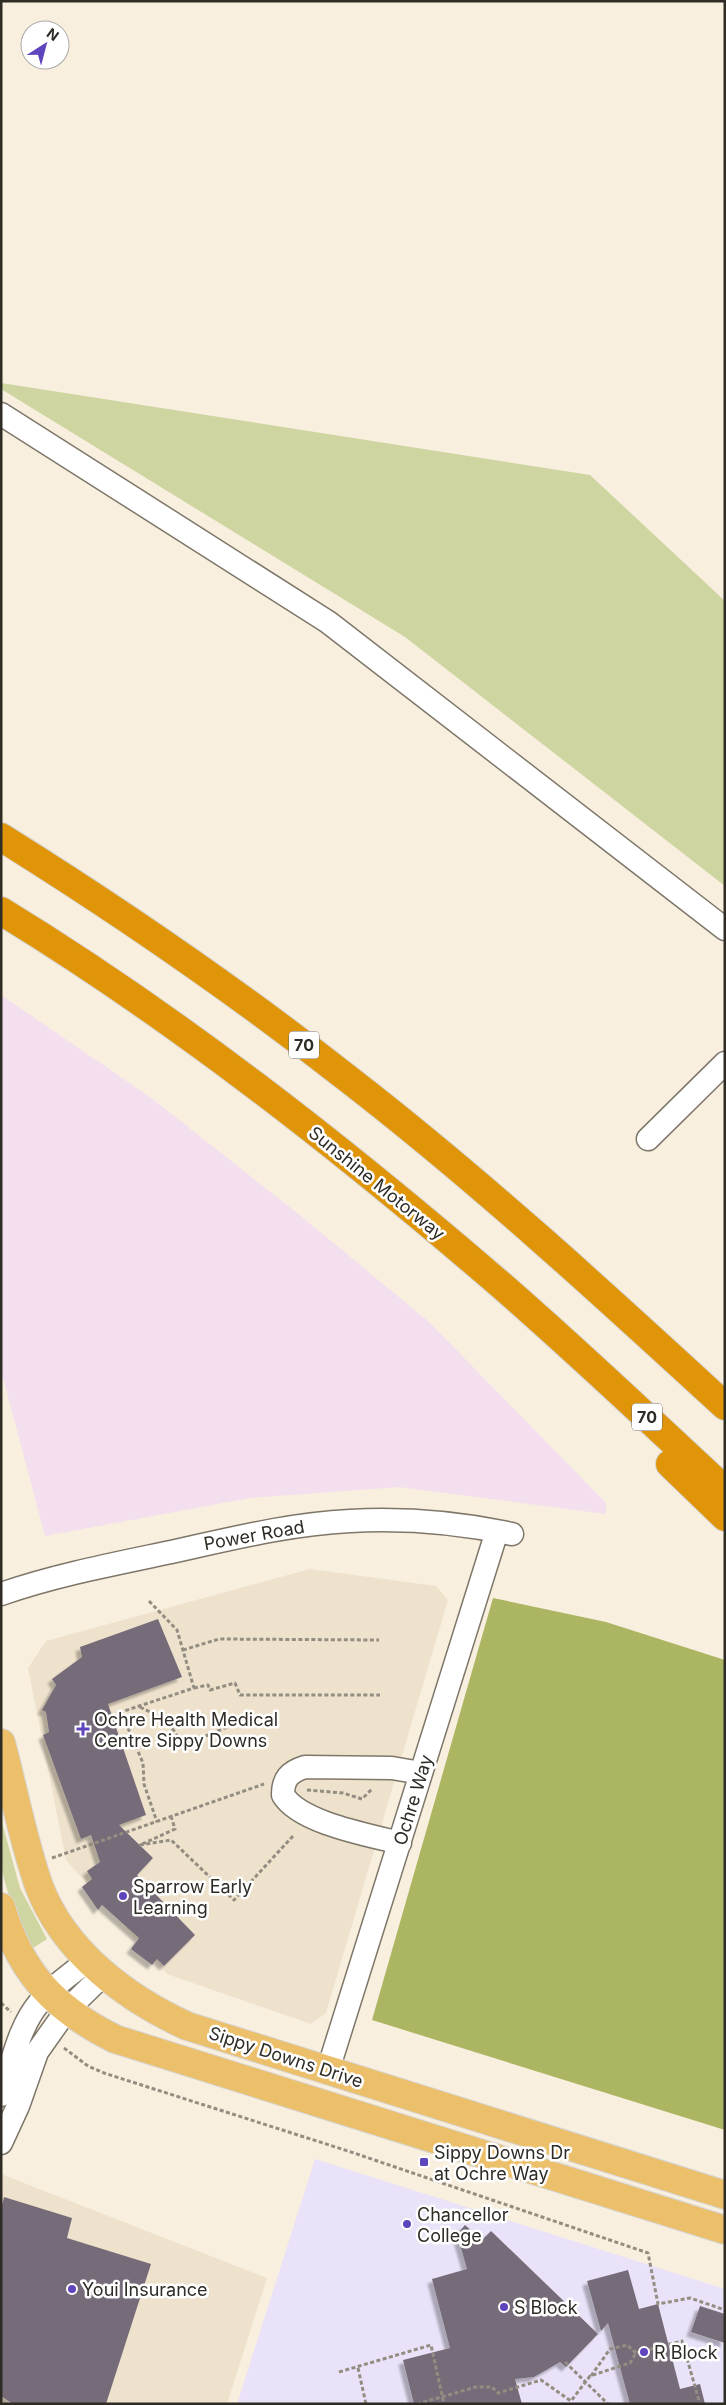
<svg xmlns="http://www.w3.org/2000/svg" width="726" height="2405" font-family="Inter,sans-serif">
<defs>
<filter id="shadow"><feDropShadow dx="-4.5" dy="4.5" stdDeviation="1" flood-color="#0004"/></filter>
</defs>
<rect width="100%" height="100%" fill="#f8efdf"/>
<path fill="#eee2cc" d="M310,1569L436,1586L448,1600L326,2013L311,2024L167,1974L66,1860L28,1668L46,1641Z
M1,2174L267,2278L227,2404H1Z"/>
<path fill="#f4dfef" d="M1,995L150,1097L296,1212L429,1322L606,1503V1514L399,1487L250,1498L45,1536L1,1370Z"/>
<path fill="#e9e2f8" d="M315,2159L725,2289V2404H237Z"/>
<path fill="#ced5a0" d="M1,383L590,475L725,601V886L405,637L1,389Z
M1,1819L20,1888L47,1939L33,1948C20,1923 7,1897 2,1869C0,1853 1,1835 1,1819Z"/>
<path fill="#acb562" d="M493,1598L606,1622L725,1660V2130L372,2020Z"/>
<path fill="#766c79" filter="url(#shadow)" d="M158,1619L182,1677L108,1704L146,1815L119,1825L153,1858L137,1875L195,1935L164,1966L157,1959L152,1965L131,1949L139,1938L102,1905L98,1910L82,1887L92,1879L87,1871L100,1862L91,1835L81,1839L43,1735L49,1732L46,1712L42,1710L56,1685L52,1679L82,1657L80,1647Z
M4,2197L72,2218L67,2238L151,2264L106,2404H13L1,2396V2210Z
M465,2225L482,2240L491,2231L598,2334L566,2367L560,2362L534,2377L515,2379L522,2404H414L403,2360L450,2348L432,2279L467,2269L457,2234Z
M628,2270L639,2309L658,2304L680,2389L700,2384L705,2404H630L608,2323L601,2331L587,2281Z
M700,2306L725,2314V2343L691,2332Z"/>
<g fill="none" stroke-linecap="round" stroke-linejoin="round">
<g stroke="#7e7769" stroke-width="25">
<path id="minor" d="M1,414L328,622L725,929
M648,1139L725,1063
M1,1594C56,1575 114,1564 171,1552C230,1539 289,1524 350,1521C404,1518 460,1523 512,1534
M400,1843C369,1835 300,1823 283,1795C283,1779 289,1772 305,1767L392,1768L421,1773
M328,2070L497,1531
M1,2095C12,2065 18,2028 39,2003C52,1986 72,1974 88,1960
M1,2143L18,2106L37,2052L66,2011L103,1975"/>
</g>
<g stroke="#d5d5d4" stroke-width="30">
<path id="major" d="M1,1743C14,1791 23,1841 39,1886C64,1952 126,1998 187,2026L725,2195
M1,1907C20,1973 55,2009 115,2039L725,2230"/>
</g>
<g stroke="#d5d5d4" stroke-width="30">
<path id="highway" d="M1,837C121,912 236,991 347,1078C479,1180 602,1293 725,1406
M1,911C176,1018 339,1146 494,1279C573,1347 648,1419 725,1490
M670,1464L725,1517"/>
</g>
<path stroke="#938d82" stroke-width="3" stroke-dasharray="4 2.5" stroke-linecap="butt" d="M149,1601L177,1630L194,1688L121,1712L143,1763L144,1784L157,1822
M183,1650L219,1639L379,1640
M194,1688L208,1685L210,1690L235,1683L240,1695H380
M140,1707C162,1718 172,1722 182,1746L232,1725
M307,1790L343,1793L362,1799L372,1789
M171,1816L175,1829L140,1845L171,1840L234,1900L293,1836
M52,1858L264,1784
M1,2003L11,2012
M64,2048L88,2066L104,2073L348,2151L648,2253L658,2304L690,2298L725,2310
M565,2362L608,2404
M358,2368L366,2404
M339,2372L431,2345L444,2404
M591,2376L610,2349L627,2345L636,2353
M417,2404L476,2387H492L498,2393L541,2380L571,2401L590,2376L630,2363L636,2353L682,2341L700,2404"/>
<use href="#minor" stroke="#fff" stroke-width="22"/>
<use href="#major" stroke="#ecbf6a" stroke-width="28"/>
<use href="#highway" stroke="#df9507" stroke-width="28"/>
</g>
<g fill="#5e45be" stroke="#fff" stroke-width="2">
<path d="M80.5 1721.5h5v5h5v5h-5v5h-5v-5h-5v-5h5z"/>
<circle cx="123" cy="1896" r="5"/>
<rect x="419" y="2157" width="10" height="10" rx="2.5"/>
<circle cx="407" cy="2224" r="5"/>
<circle cx="72" cy="2289" r="5"/>
<circle cx="504" cy="2307" r="5"/>
<circle cx="644" cy="2352" r="5"/>
</g>
<g text-anchor="middle" dominant-baseline="central" stroke-width="5" stroke-linejoin="round" paint-order="stroke">
<g fill="#fff" stroke="#6d6b67" stroke-width="1">
<rect x="289" y="1031.5" width="30" height="27" rx="4"/>
<rect x="632" y="1403.5" width="30" height="27" rx="4"/>
</g>
<g font-size="16" font-weight="bold" fill="#2f2c26">
<text x="304" y="1045">70</text>
<text x="647" y="1417">70</text>
</g>
<g font-size="18" fill="#2f2c26" stroke="#fff">
<text transform="translate(377 1183) rotate(39)">Sunshine Motorway</text>
<text transform="translate(254 1535) rotate(-10)">Power Road</text>
<text transform="translate(413 1800) rotate(-73)">Ochre Way</text>
<text transform="translate(286 2057) rotate(18)">Sippy Downs Drive</text>
</g>
<g font-size="18" fill="#2f2c26" stroke="#fff" text-anchor="start">
<text x="94" y="1719">Ochre Health Medical<tspan x="94" dy="21">Centre Sippy Downs</tspan></text>
<text x="133" y="1886">Sparrow Early<tspan x="133" dy="21">Learning</tspan></text>
<text x="434" y="2152">Sippy Downs Dr<tspan x="434" dy="21">at Ochre Way</tspan></text>
<text x="417" y="2214">Chancellor<tspan x="417" dy="21">College</tspan></text>
<text x="82" y="2289">Youi Insurance</text>
<text x="514" y="2307">S Block</text>
<text x="654" y="2352">R Block</text>
</g>
</g>
<rect width="726" height="2405" fill="none" stroke="#2f2c26" stroke-width="5"/>
<g transform="translate(45 45) rotate(36)"><circle r="24" fill="#ffffff" stroke="#acaba8"/>
<path d="M0-4L9 19L0 12L-9 19Z" fill="#5e45be"/>
<text y="-8" font-size="14" font-weight="bold" text-anchor="middle" fill="#2f2c26">N</text>
</g>
</svg>
